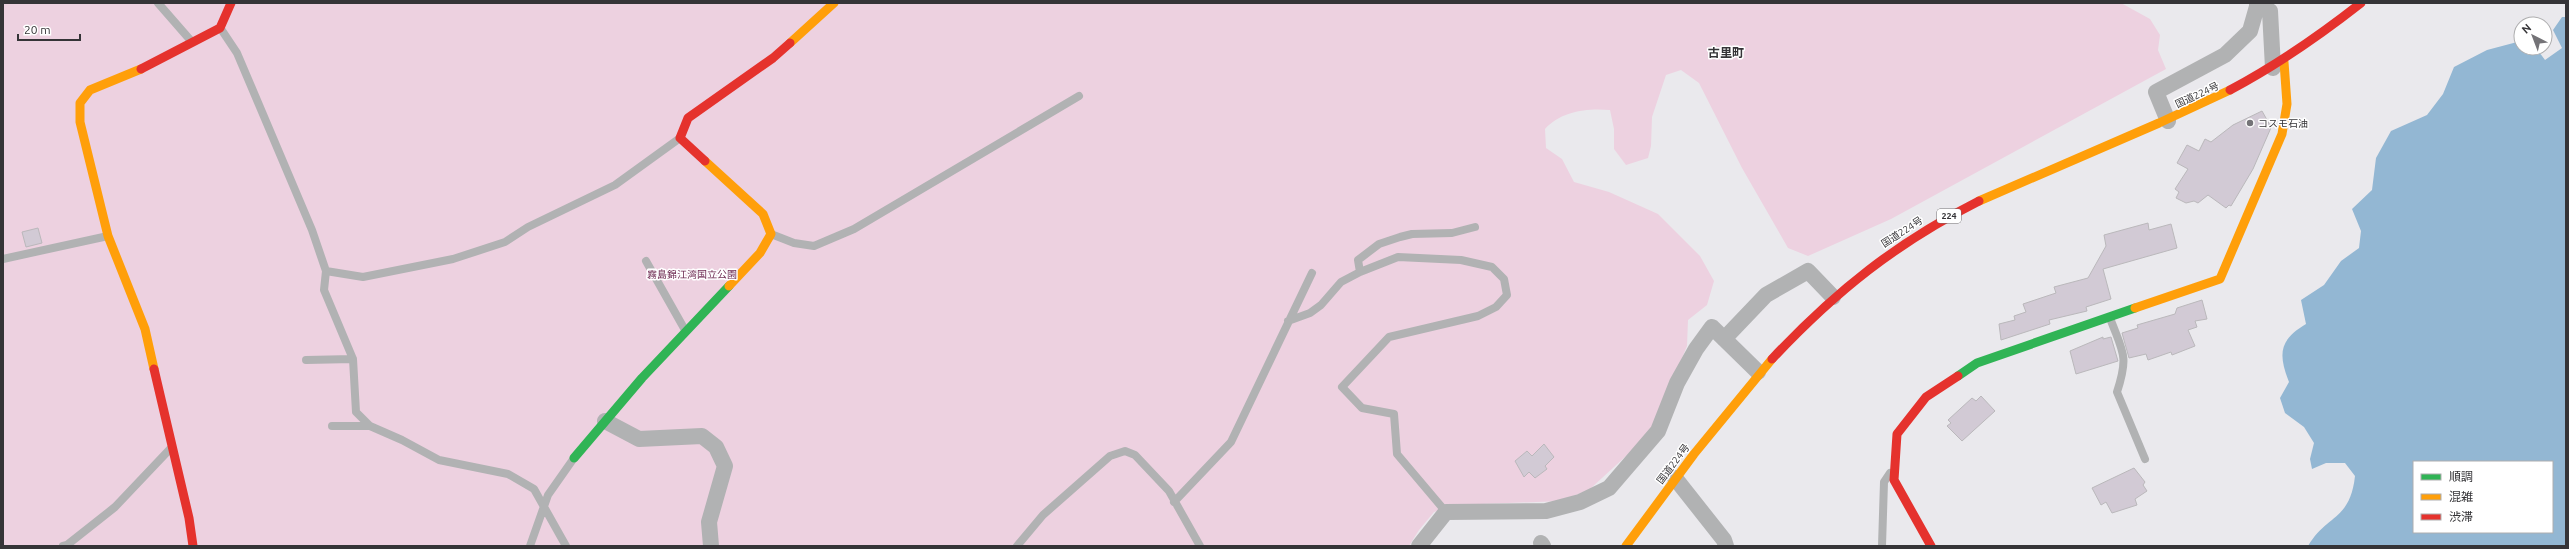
<svg xmlns="http://www.w3.org/2000/svg" width="2569" height="549" font-family="Ubuntu,'Noto Sans JP',sans-serif">
<rect width="100%" height="100%" fill="#eae9ed"/>
<path fill="#edd1e0" d="M3,3H2121L2150,19L2160,35L2158,50L2166,69L1891,219L1808,256L1788,248L1742,168L1699,83L1681,70L1666,75L1652,117L1651,146L1648,158L1626,165L1614,149V129L1610,110C1587,108 1561,111 1545,129L1546,148L1562,159L1574,182L1609,192L1658,214L1700,256L1714,281L1707,305L1688,320L1687,346L1650,434L1590,489L1562,501L1456,505L1434,512L1419,530L1409,546H3Z"/>
<path fill="#93b7d3" fill-rule="evenodd" d="M2562,17H2566V546H2308C2327,514 2350,521 2355,476L2345,463H2326L2312,469L2310,459L2314,443L2304,427L2285,413L2280,398L2289,382C2278,354 2279,340 2306,324L2301,300L2324,285L2341,261L2359,248L2361,231L2352,209L2372,190L2376,158L2391,131L2427,115L2443,94L2454,67L2487,50L2521,41V48H2536L2545,60L2562,48L2553,30ZM2414,462H2552V532H2414Z"/>
<path fill="#d2cad5" stroke="#bab8bb" d="M2262,111L2271,127L2270,130L2253,169L2231,206L2229,205L2226,208L2208,195L2198,203L2194,201L2186,203L2176,198L2179,192L2175,189L2188,169L2177,163L2187,145L2199,151L2205,139L2211,142L2233,125Z
M2148,223L2149,230L2171,224L2177,248L2103,269L2111,299L2086,307L2087,311L2049,320L2050,324L2001,340L1999,324L2015,320L2014,316L2026,312L2023,304L2056,293L2054,287L2088,278L2106,246L2104,235Z
M38,228L42,243L26,247L22,232Z
M2202,300L2207,319L2195,321L2197,327L2188,330L2195,346L2172,355L2171,352L2148,360L2146,354L2129,358L2122,333L2138,328L2137,325L2175,314L2177,308Z
M2103,337V339L2111,337L2118,361L2076,374L2070,351Z
M1981,396L1995,411L1962,441L1947,426L1951,423L1948,420L1972,398L1976,401Z
M1544,444L1554,457L1545,466L1547,469L1535,478L1529,472L1524,477L1515,461L1527,451L1532,456Z
M2134,468L2145,482L2143,485L2147,491L2135,499L2137,505L2112,513L2106,502L2101,505L2092,488Z"/>
<g fill="none" stroke-linecap="round" stroke-linejoin="round">
<path stroke="#b1b2b3" stroke-width="8" d="M158,3L192,42
M221,29L237,53L312,230L326,271L363,277L453,259L505,242L528,227L615,185L680,138
M771,234L794,243L814,246L854,229L1079,96
M3,259L108,236
M646,261L685,330
M326,271L324,290L353,359L356,412L370,426L402,440L439,460L508,474L534,489L566,546
M1360,272L1358,260L1379,244L1400,237L1412,234L1452,233L1475,227
M2110,318C2123,353 2129,355 2117,392L2145,459
M1288,321L1310,313L1321,305L1341,282L1360,272L1398,257L1461,260L1492,267L1504,279L1507,295L1496,307L1478,316L1389,337L1342,387L1362,408L1394,414L1397,454L1446,512
M306,360L353,359
M332,426H370
M1174,502L1231,442L1312,273
M63,546L67,545L115,507L170,449
M530,546L548,495L574,458
M1017,546L1043,515L1110,456L1125,451L1135,455L1169,491L1200,546
M1882,546L1884,482L1890,473"/>
<path stroke="#b1b2b3" stroke-width="16" d="M2257,4L2270,11L2273,68
M2168,121L2156,92L2225,55L2250,31L2258,3
M1724,339L1766,295L1808,271L1833,297
M605,421L639,439L702,436L716,447L725,466L709,522L711,546
M1675,478L1724,540L1726,546
M1541,543L1543,546
M1419,546L1446,512L1546,511L1580,502L1609,488L1658,431L1677,383L1696,349L1712,327L1758,372"/>
<path stroke="#30b455" stroke-width="9" d="M1958,376L1977,363L2135,308
M574,458L642,378L729,286"/>
<path stroke="#ff9f0a" stroke-width="9" d="M790,43L834,3
M141,69L90,90L80,103V122L108,236L145,329L154,369
M705,161L763,214L771,234L760,253L729,286
M1979,201L2159,123L2230,90
M2135,308L2220,279L2282,134L2287,104L2284,62
M1626,546L1694,454L1772,359"/>
<path stroke="#e5322d" stroke-width="9" d="M141,69L220,28L231,3
M2230,90C2277,65 2319,36 2361,3
M705,161L680,138L688,118L773,58L790,43
M1772,359C1836,291 1896,243 1979,201
M154,369L189,518L193,546
M1931,546L1894,480L1897,434L1926,397L1958,376"/>
</g>
<circle fill="#747377" stroke="#fff" stroke-width="1.5" cx="2250" cy="123" r="4"/>
<g text-anchor="middle" dominant-baseline="central" stroke-width="3" stroke-linejoin="round" paint-order="stroke">
<rect fill="#fff" stroke="#727173" stroke-width="1" x="1937" y="209" width="24" height="14" rx="3"/>
<g font-size="9" font-weight="bold" fill="#353437">
<text x="1949" y="216">224</text>
</g>
<g font-size="10" fill="#353437" stroke="#fff">
<text transform="translate(2197 95) rotate(-25)">国道224号</text>
<text transform="translate(1902 232) rotate(-33)">国道224号</text>
<text transform="translate(1673 464) rotate(-53)">国道224号</text>
</g>
<g font-size="10" fill="#353437" stroke="#fff" text-anchor="start">
<text x="2258" y="123">コスモ石油</text>
</g>
<g font-size="10" fill="#6e2a52" stroke="#fff">
<text x="692" y="274">霧島錦江湾国立公園</text>
</g>
<g font-size="12" font-weight="bold" fill="#353437" stroke="#fff">
<text x="1726" y="52">古里町</text>
</g>
</g>
<rect width="2569" height="549" fill="none" stroke="#353437" stroke-width="8"/>
<rect x="2413" y="461" width="140" height="72" fill="#ffffff" stroke="#aeaeaf"/>
<rect x="2421" y="474" width="20" height="6" fill="#30b455" stroke="#aeaeaf"/>
<text x="2449" y="481" font-size="12" fill="#353437">順調</text>
<rect x="2421" y="494" width="20" height="6" fill="#ff9f0a" stroke="#aeaeaf"/>
<text x="2449" y="501" font-size="12" fill="#353437">混雑</text>
<rect x="2421" y="514" width="20" height="6" fill="#e5322d" stroke="#aeaeaf"/>
<text x="2449" y="521" font-size="12" fill="#353437">渋滞</text>
<g transform="translate(2533 36) rotate(318)"><circle r="19" fill="#ffffff" stroke="#aeaeaf"/>
<path d="M0-3L7 15L0 10L-7 15Z" fill="#747377"/>
<text y="-6" font-size="11" font-weight="bold" text-anchor="middle" fill="#353437">N</text>
</g>
<path d="M18 34v6h62v-6" fill="none" stroke="#353437" stroke-width="2"/>
<text x="24" y="34" font-size="12" fill="#353437" stroke="#ffffff" stroke-width="3" paint-order="stroke">20 m</text>
</svg>
